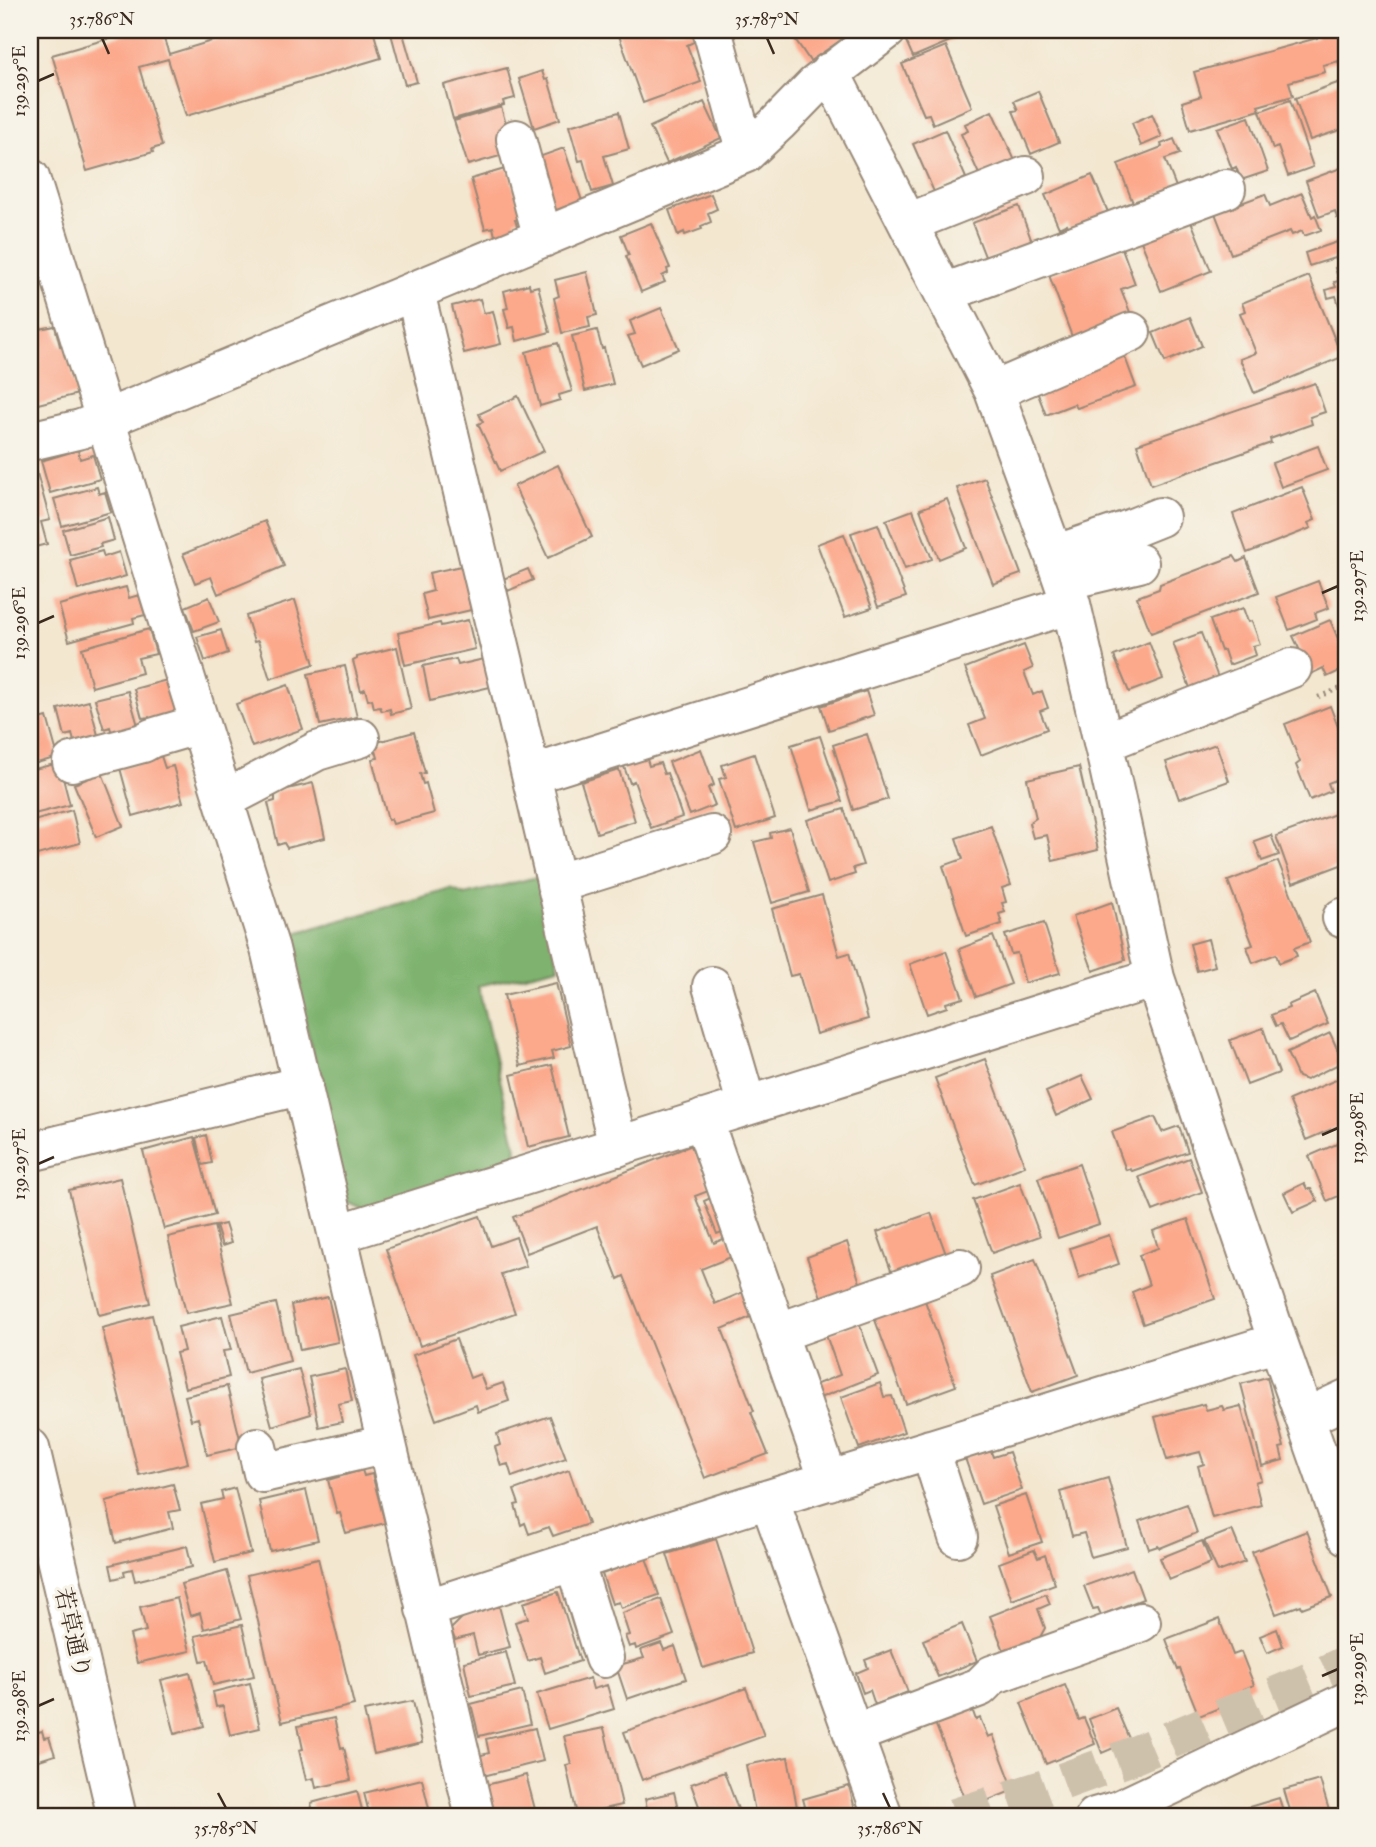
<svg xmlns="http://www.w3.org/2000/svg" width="1376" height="1847" font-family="'IM FELL Double Pica','Noto Serif JP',serif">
<rect width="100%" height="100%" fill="#f7f3e8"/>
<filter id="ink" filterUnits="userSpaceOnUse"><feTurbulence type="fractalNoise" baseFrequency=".0143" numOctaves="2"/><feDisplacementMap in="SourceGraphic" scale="14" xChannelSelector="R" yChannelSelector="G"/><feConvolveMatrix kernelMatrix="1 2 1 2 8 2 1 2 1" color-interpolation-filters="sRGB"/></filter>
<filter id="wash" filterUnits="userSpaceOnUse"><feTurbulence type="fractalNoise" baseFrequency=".00686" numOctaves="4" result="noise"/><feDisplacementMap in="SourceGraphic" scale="28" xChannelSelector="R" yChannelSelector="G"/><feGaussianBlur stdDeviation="1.57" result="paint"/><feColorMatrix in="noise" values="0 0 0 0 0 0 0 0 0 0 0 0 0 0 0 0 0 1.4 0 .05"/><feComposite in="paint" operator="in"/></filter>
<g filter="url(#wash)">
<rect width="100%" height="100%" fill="#f3e7d0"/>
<path fill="#7eb26e" stroke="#5c6e46" stroke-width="2" d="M537,877L559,967L478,986L519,1160L363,1209L348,1202L285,936L451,889L465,895Z"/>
<g id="blocks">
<path fill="#fca88b" d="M138,30H161L169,54L248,30H373L381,58L186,116L168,59L139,67L162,146L152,149L153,152L87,171L52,55Z
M390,30H402L417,82L405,85Z
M617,30H692L696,41L687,45L701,82L643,103Z
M789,30H856L810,61Z
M922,30H976L913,57L906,41Z
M1314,30H1346V69L1341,71L1339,61L1323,65L1325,72L1289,82L1293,96L1258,106L1260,110L1190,130L1182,102L1201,96L1194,72L1317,38Z
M946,46L972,107L933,124L929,114L924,115L902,64Z
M507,68L515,98L503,101L504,105L453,119L444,85Z
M542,71L545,80L548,79L560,119L534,128L519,79Z
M1346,80V128L1310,140L1295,98Z
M1038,91L1059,142L1031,154L1013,111L1018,110L1014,101Z
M1290,100L1313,167L1288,176L1278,147L1273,149L1260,111Z
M704,102L721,138L667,163L650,127Z
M501,107L508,131L507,154L468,165L454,121Z
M992,111L1017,165L982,181L961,134L968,131L965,124Z
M619,112L629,149L604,156L613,186L592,192L583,160L579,161L569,126Z
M1152,114L1162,137L1141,146L1132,123Z
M1249,117L1268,171L1241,180L1236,167L1232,169L1217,128Z
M945,130L966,178L934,192L913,144Z
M1174,139L1180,154L1165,159L1176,187L1133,203L1118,164L1162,147L1161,144Z
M564,148L582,201L554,211L536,158Z
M1346,166V214L1337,218L1335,211L1319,217L1306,181Z
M508,168L523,218L515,220L518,229L495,236L493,227L485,229L471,179Z
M1092,175L1108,212L1069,229L1067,224L1059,228L1045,195Z
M1302,193L1312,217L1315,215L1321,230L1304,236L1302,231L1292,235L1290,231L1231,254L1215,213L1265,194L1270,206Z
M711,194L717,209L708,213L711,222L701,226L702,229L685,235L684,232L678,235L669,210Z
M1019,206L1032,242L986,259L972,223Z
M1191,221L1211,271L1161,291L1141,241Z
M651,223L670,268L667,269L668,273L662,276L665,282L641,292L626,256L629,255L621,235Z
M1340,241L1344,255L1309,266L1305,253Z
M1122,248L1135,284L1121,289L1133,320L1074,342L1049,275Z
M1346,265V303L1339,305L1336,296L1328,298L1326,290L1336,287L1334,282L1339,281L1335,268Z
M587,272L597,315L588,317L590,327L562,333L554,298L559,296L555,280Z
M1309,276L1342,357L1254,393L1240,359L1256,353L1240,313L1245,311L1242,303Z
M529,284L530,288L538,286L550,332L517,341L514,327L509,328L504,309L508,308L504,291Z
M30,296L39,329L55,326L60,346L65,345L78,394L30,406Z
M480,299L484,313L493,311L501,344L464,353L452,306Z
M661,308L679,349L641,365L628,336L635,334L630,321Z
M1190,317L1202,346L1165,362L1153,333Z
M597,330L602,349L604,348L613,384L585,391L572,336Z
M558,343L572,391L559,395L560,400L540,406L526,352Z
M1122,349L1136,387L1077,408L1074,404L1046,415L1033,381Z
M1315,383L1325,412L1310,417L1312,424L1270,439L1271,443L1151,485L1137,444Z
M518,396L544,451L500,471L478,424L483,422L479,414Z
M1318,446L1327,470L1281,487L1272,463Z
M78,450L80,459L93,455L100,479L50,493L41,461Z
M558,465L592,537L548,558L514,486Z
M35,466L50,520L41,522L47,544L31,548L30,542V467Z
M985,478L1021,574L993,584L957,488Z
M97,487L99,494L105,492L111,512L62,526L54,499Z
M1302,487L1315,520L1308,523L1311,528L1247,553L1233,514Z
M947,499L966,548L939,559L920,509Z
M913,510L932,559L905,569L886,520Z
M108,517L114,540L100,544L101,547L70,555L63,530Z
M265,521L284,566L218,594L211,577L195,583L183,554Z
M878,524L906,597L878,607L851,533Z
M844,534L872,608L845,617L817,544Z
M102,551L104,557L119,552L126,576L78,590L70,560Z
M1234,556L1238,562L1246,558L1259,592L1151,633L1137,597L1159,589L1160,584Z
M461,566L471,610L428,620L422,594L433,591L429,573Z
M528,569L533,580L508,591L503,579Z
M1318,581L1329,608L1315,613L1317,619L1289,630L1276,597Z
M126,587L129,598L139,595L145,615L133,618L134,623L69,641L59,605Z
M209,597L219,622L194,631L185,607Z
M295,600L314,664L270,679L258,641L254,642L246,616Z
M1243,608L1248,622L1252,621L1260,644L1253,646L1256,655L1229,665L1224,650L1221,651L1210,620Z
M468,620L475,649L405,665L398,633L440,623L441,626Z
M1330,620L1346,657V668L1327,677L1323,668L1311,674L1293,636Z
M149,629L156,654L138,658L142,673L92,687L82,648Z
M221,630L228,653L205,661L197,637Z
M1201,633L1220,683L1192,693L1173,643Z
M1149,642L1163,679L1129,692L1114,656Z
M1024,645L1033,668L1024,672L1033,695L1042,691L1048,708L1040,711L1047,729L981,755L969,725L985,719L965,668Z
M397,647L411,709L391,714L390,709L382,711L380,707L374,708L372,699L368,700L365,689L361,691L353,661L357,659V657Z
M456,659L458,665L484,659L490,687L430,701L423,666Z
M345,666L357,717L320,725L308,674Z
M167,680L178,719L151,726L149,717L142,718L134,689Z
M288,685L303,729L252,747L236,704Z
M128,691L139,729L113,736L110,727L104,729L95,699Z
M866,691L874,715L829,730L821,706Z
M89,701L99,739L75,745L72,734L65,736L58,709Z
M1330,706L1346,748V776L1328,783L1331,791L1310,800L1296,765L1300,762L1285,724Z
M47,717L58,757L30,765V722Z
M414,732L425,773L420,774L423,784L426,783L434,813L393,824L391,819L388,820L372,759L378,758L374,743Z
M867,734L888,799L853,810L833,745Z
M820,736L842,801L811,810L791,745Z
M1216,744L1229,781L1179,799L1166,762Z
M701,749L714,785L708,788L715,805L690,815L669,762Z
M754,754L775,818L736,831L719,779L726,777L722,765Z
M161,756L165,768L173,766L183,802L133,816L120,768Z
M646,756L649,766L660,763L664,774L667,773L682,817L651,828L634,781L630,783L623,764Z
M59,763L70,805L30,815V770Z
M1079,767L1098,850L1053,861L1047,835L1033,838L1029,823L1036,818L1027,779Z
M619,770L635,821L597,833L581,782Z
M102,773L123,826L96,837L74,784Z
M313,783L325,838L287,848L284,843L278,845L268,803L275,801V792Z
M844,809L863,865L853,868L855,874L828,883L807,820Z
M72,810L80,843L30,857V822Z
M1346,810V863L1293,883L1276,836Z
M991,826L1011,885L1002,888L1006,902L1002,903L1005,912L999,914L1002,924L966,936L943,866L963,859L956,838Z
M790,828L809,892L772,903L754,842L771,838L770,833Z
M1271,835L1279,855L1262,861L1254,841Z
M1278,861L1310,942L1294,948L1297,956L1279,963L1276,954L1253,963L1247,947L1253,945L1228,881Z
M822,895L839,956L849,953L868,1019L816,1034L799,974L790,976L772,909Z
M1112,902L1125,960L1093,971L1073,916Z
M1044,923L1060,973L1025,983L1017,953L1011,954L1005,935Z
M993,936L1011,984L976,997L959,949Z
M1208,939L1215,966L1197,971L1190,944Z
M946,951L963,998L946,1003L947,1007L927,1014L910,964Z
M556,983L571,1046L552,1051L554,1058L520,1066L504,995Z
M1315,993L1328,1024L1289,1041L1281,1024L1276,1026L1271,1015L1289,1008L1288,1005Z
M1263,1028L1279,1073L1247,1085L1230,1040Z
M1330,1033L1343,1062L1306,1080L1298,1077L1287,1053Z
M985,1059L1025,1166L975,1185L935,1078Z
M552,1065L569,1137L528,1147L511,1075Z
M1082,1076L1093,1099L1056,1116L1046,1092Z
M1345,1076L1346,1123L1306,1140L1289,1100Z
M1155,1117L1162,1132L1179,1126L1188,1152L1132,1171L1130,1169L1126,1170L1112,1132Z
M206,1135L212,1163L202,1165L196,1138Z
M194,1137L215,1215L164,1229L143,1151Z
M1346,1140V1193L1327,1201L1309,1156Z
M692,1145L711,1190L695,1196L714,1243L728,1237L736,1255L701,1269L715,1304L748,1290L758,1314L722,1329L754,1411L751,1412L768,1454L705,1478L624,1276L618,1279L597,1226L527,1253L513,1217Z
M1189,1158L1202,1192L1153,1211L1139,1177Z
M1079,1164L1099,1224L1058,1238L1038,1178Z
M120,1178L150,1303L99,1315L69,1190Z
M1020,1183L1040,1236L992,1253L973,1200Z
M1304,1183L1307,1189H1311L1318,1201L1293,1212L1284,1193Z
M717,1195L730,1229L717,1234L704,1201Z
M931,1213L947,1257L893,1276L877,1232Z
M480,1216L491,1246L516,1237L526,1266L501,1274L515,1313L420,1346L386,1249Z
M1188,1219L1215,1299L1143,1324L1132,1292L1149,1285L1139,1255L1158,1248L1153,1231Z
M225,1224L231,1243L222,1246L216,1226Z
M214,1226L233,1303L186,1313L168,1237Z
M1109,1235L1119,1264L1079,1278L1070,1248Z
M847,1242L862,1289L825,1301L821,1297L807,1257Z
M1035,1259L1078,1375L1032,1392L990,1276Z
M328,1297L338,1342L300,1350L291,1305Z
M924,1298L956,1386L906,1404L874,1317Z
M276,1303L290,1361L246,1373L231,1314Z
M152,1315L188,1463L139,1475L102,1328Z
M222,1316L231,1350L223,1351L229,1377L185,1388L176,1353L184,1351L178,1327Z
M859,1323L878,1375L817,1399L812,1386L840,1375L826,1335Z
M456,1339L470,1378L480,1374L486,1389L503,1383L509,1401L478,1412L476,1405L436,1420L413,1355Z
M299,1369L311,1414L272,1426L259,1379Z
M345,1369L352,1401L338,1404L342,1422L319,1427L309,1377Z
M1267,1377L1284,1447L1280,1448L1283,1460L1262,1466L1241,1384Z
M880,1383L884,1397L892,1396L904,1432L859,1448L841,1397Z
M227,1386L242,1447L207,1455L198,1418L191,1420L185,1396Z
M1204,1404L1206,1410L1222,1406L1224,1410L1241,1406L1261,1480L1255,1482L1261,1505L1212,1518L1198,1466L1204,1464L1200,1452L1167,1460L1155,1417Z
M550,1416L566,1458L512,1477L508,1464L501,1466L495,1447L500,1445L497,1434Z
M990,1449L993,1457L1009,1452L1022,1490L981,1504L965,1458Z
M362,1470L364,1476L372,1474L385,1523L346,1533L340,1513L337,1514L328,1480Z
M569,1470L588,1524L553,1536L549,1527L529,1534L525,1523L521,1525L515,1505L519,1504L514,1490Z
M1108,1478L1127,1547L1091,1557L1084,1533L1072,1536L1060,1492Z
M173,1484L180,1510L169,1512L173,1528L116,1543L106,1501Z
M235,1488L251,1553L215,1562L201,1504L223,1499L221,1492Z
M306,1490L318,1540L270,1551L259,1501Z
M1026,1495L1042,1542L1009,1553L993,1506Z
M1187,1504L1197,1533L1160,1548L1158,1546L1149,1549L1139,1521Z
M1232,1530L1245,1562L1218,1572L1204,1541Z
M1307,1531L1332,1597L1302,1608L1301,1605L1276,1614L1252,1552Z
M716,1539L752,1653L703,1668L667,1554Z
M1202,1541L1211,1563L1169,1580L1160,1558Z
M187,1546L192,1567L135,1581L132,1569L124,1571L125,1576L113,1579L110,1565Z
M1034,1550L1038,1558L1045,1555L1055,1584L1012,1600L999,1563Z
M318,1558L354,1705L282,1722L247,1575Z
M646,1558L659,1595L621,1608L619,1602L612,1604L602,1574Z
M1132,1569L1143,1599L1101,1615L1098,1608L1093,1609L1084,1586Z
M227,1571L241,1619L204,1629L200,1613L190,1616L181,1584Z
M558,1592L580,1661L545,1673L540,1657L528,1661L515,1622L528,1618L523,1603Z
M1046,1594L1050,1604L1038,1609L1045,1628L1039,1639L1005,1653L990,1616Z
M177,1598L190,1651L137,1663L130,1635L146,1631L140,1607Z
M661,1599L674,1635L636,1649L635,1645L629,1647L625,1636L629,1635L622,1613Z
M499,1606L510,1647L478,1655L473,1635L455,1640L451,1629L464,1616Z
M1219,1619L1233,1655L1241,1652L1254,1685L1244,1689L1247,1697L1199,1716L1180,1669L1178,1670L1166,1639Z
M962,1624L977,1661L938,1677L923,1640Z
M242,1625L254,1676L213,1685L207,1660L201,1661L195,1636Z
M1277,1629L1283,1646L1267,1653L1260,1636Z
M661,1643L664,1650L675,1646L686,1679L627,1699L616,1666L644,1658L641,1650Z
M891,1650L908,1692L875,1705L870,1690L863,1693L856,1673L868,1668L865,1660Z
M506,1652L515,1686L471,1696L464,1662Z
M190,1673L204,1726L175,1734L161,1680Z
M590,1678L593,1689L607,1685L614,1709L548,1729L537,1694Z
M250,1683L260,1728L230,1735L223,1706L216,1707L213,1692Z
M1065,1685L1079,1720L1084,1718L1095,1744L1046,1764L1021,1703Z
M746,1688L764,1736L642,1780L624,1732Z
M522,1691L530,1724L479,1736L471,1704Z
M413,1701L422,1743L374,1754L364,1711Z
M1116,1708L1130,1741L1102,1753L1089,1719Z
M972,1709L976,1720L980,1718L988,1737L993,1735L1014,1790L969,1808L935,1723Z
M334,1718L341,1748L344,1747L351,1780L316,1788L314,1778L306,1780L299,1750L303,1749L298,1726Z
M535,1728L543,1761L483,1776L478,1756L489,1753L486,1739Z
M604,1728L622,1805L577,1815L566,1765L571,1764L564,1736Z
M42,1731L44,1738L49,1737L55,1755L30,1763V1734Z
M788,1757L798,1813L776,1817H756L746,1765Z
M724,1772L741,1817H703L691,1784Z
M526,1775L537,1817H494L486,1785Z
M422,1779L431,1817H370L364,1793Z
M1320,1780L1331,1817H1292L1284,1790Z
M33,1786L41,1817H30V1787Z
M849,1786L857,1817H808L803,1799Z
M357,1791L364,1817H314L311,1803Z
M674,1792L680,1817H649L645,1799Z
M1279,1798L1285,1817H1227L1226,1814Z"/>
</g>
</g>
<g filter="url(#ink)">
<use href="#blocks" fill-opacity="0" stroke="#978877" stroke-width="2"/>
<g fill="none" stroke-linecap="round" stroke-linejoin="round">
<path stroke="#cec1ac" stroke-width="38" stroke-dasharray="38 19" stroke-linecap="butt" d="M955,1817L1042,1789L1127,1758L1313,1680L1346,1664"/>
<g stroke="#978877" stroke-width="42">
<path id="minor" d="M712,30L746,153
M830,72L994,391L1054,555L1071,604L1109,768L1155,978L1278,1342L1346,1535
M516,139L543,238
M30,178L270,949L475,1817
M908,223L1026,176
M415,292L531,775L618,1147
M944,293L1226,189
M994,391L1131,332
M30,441L81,429L104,420L746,153L778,123L815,85L887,30
M1054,555L1125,531L1160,517
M1063,581L1139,563
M1103,743L1292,668
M72,762L143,743L152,738L200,724
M531,775L1071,604
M224,800L317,751L360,738
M556,884L712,835
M1342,918L1346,917
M712,986L747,1106
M703,1119L829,1481
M30,1152L303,1085
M338,1234L1155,978
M777,1333L960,1268
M1305,1418L1346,1399
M257,1447L263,1473L387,1444
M30,1448L117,1817
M930,1449L958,1537
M769,1499L883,1817
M574,1561L604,1658
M425,1609L769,1499L1278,1342
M854,1734L980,1687L992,1675L1141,1622
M1095,1817L1119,1810L1346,1702"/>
</g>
<path stroke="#978877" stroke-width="4.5" stroke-dasharray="2 5" stroke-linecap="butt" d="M1318,697L1346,686"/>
<use href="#minor" stroke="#fff" stroke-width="38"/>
</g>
</g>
<path fill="none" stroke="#3b2a1e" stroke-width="2.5" d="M102,38L109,54M767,38L774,54M38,81L54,74M1322,593L1338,586M38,623L54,616M1322,1135L1338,1128M38,1164L54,1157M1322,1676L1338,1669M38,1706L54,1699M218,1793L226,1808M883,1793L890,1808"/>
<g text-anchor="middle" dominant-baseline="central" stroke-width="6" stroke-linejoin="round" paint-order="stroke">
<g font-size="23" fill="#3b2a1e" stroke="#f7f3e8">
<text transform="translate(73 1633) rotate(77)">若草通り</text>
</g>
</g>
<rect width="1376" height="1847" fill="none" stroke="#f7f3e8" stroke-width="77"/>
<rect x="38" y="38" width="1300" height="1770" fill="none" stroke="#3b2a1e" stroke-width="2.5"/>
<g font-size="18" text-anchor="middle" fill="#3b2a1e">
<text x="102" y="25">35.786°N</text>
<text x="767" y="25">35.787°N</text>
<text transform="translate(19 81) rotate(-90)" y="6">139.295°E</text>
<text transform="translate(1357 586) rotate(-90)" y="6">139.297°E</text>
<text transform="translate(19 623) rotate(-90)" y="6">139.296°E</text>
<text transform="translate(1357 1128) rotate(-90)" y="6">139.298°E</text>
<text transform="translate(19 1164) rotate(-90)" y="6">139.297°E</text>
<text transform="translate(1357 1669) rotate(-90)" y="6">139.299°E</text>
<text transform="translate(19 1706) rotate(-90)" y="6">139.298°E</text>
<text x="226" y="1834">35.785°N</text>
<text x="890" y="1834">35.786°N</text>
</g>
</svg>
